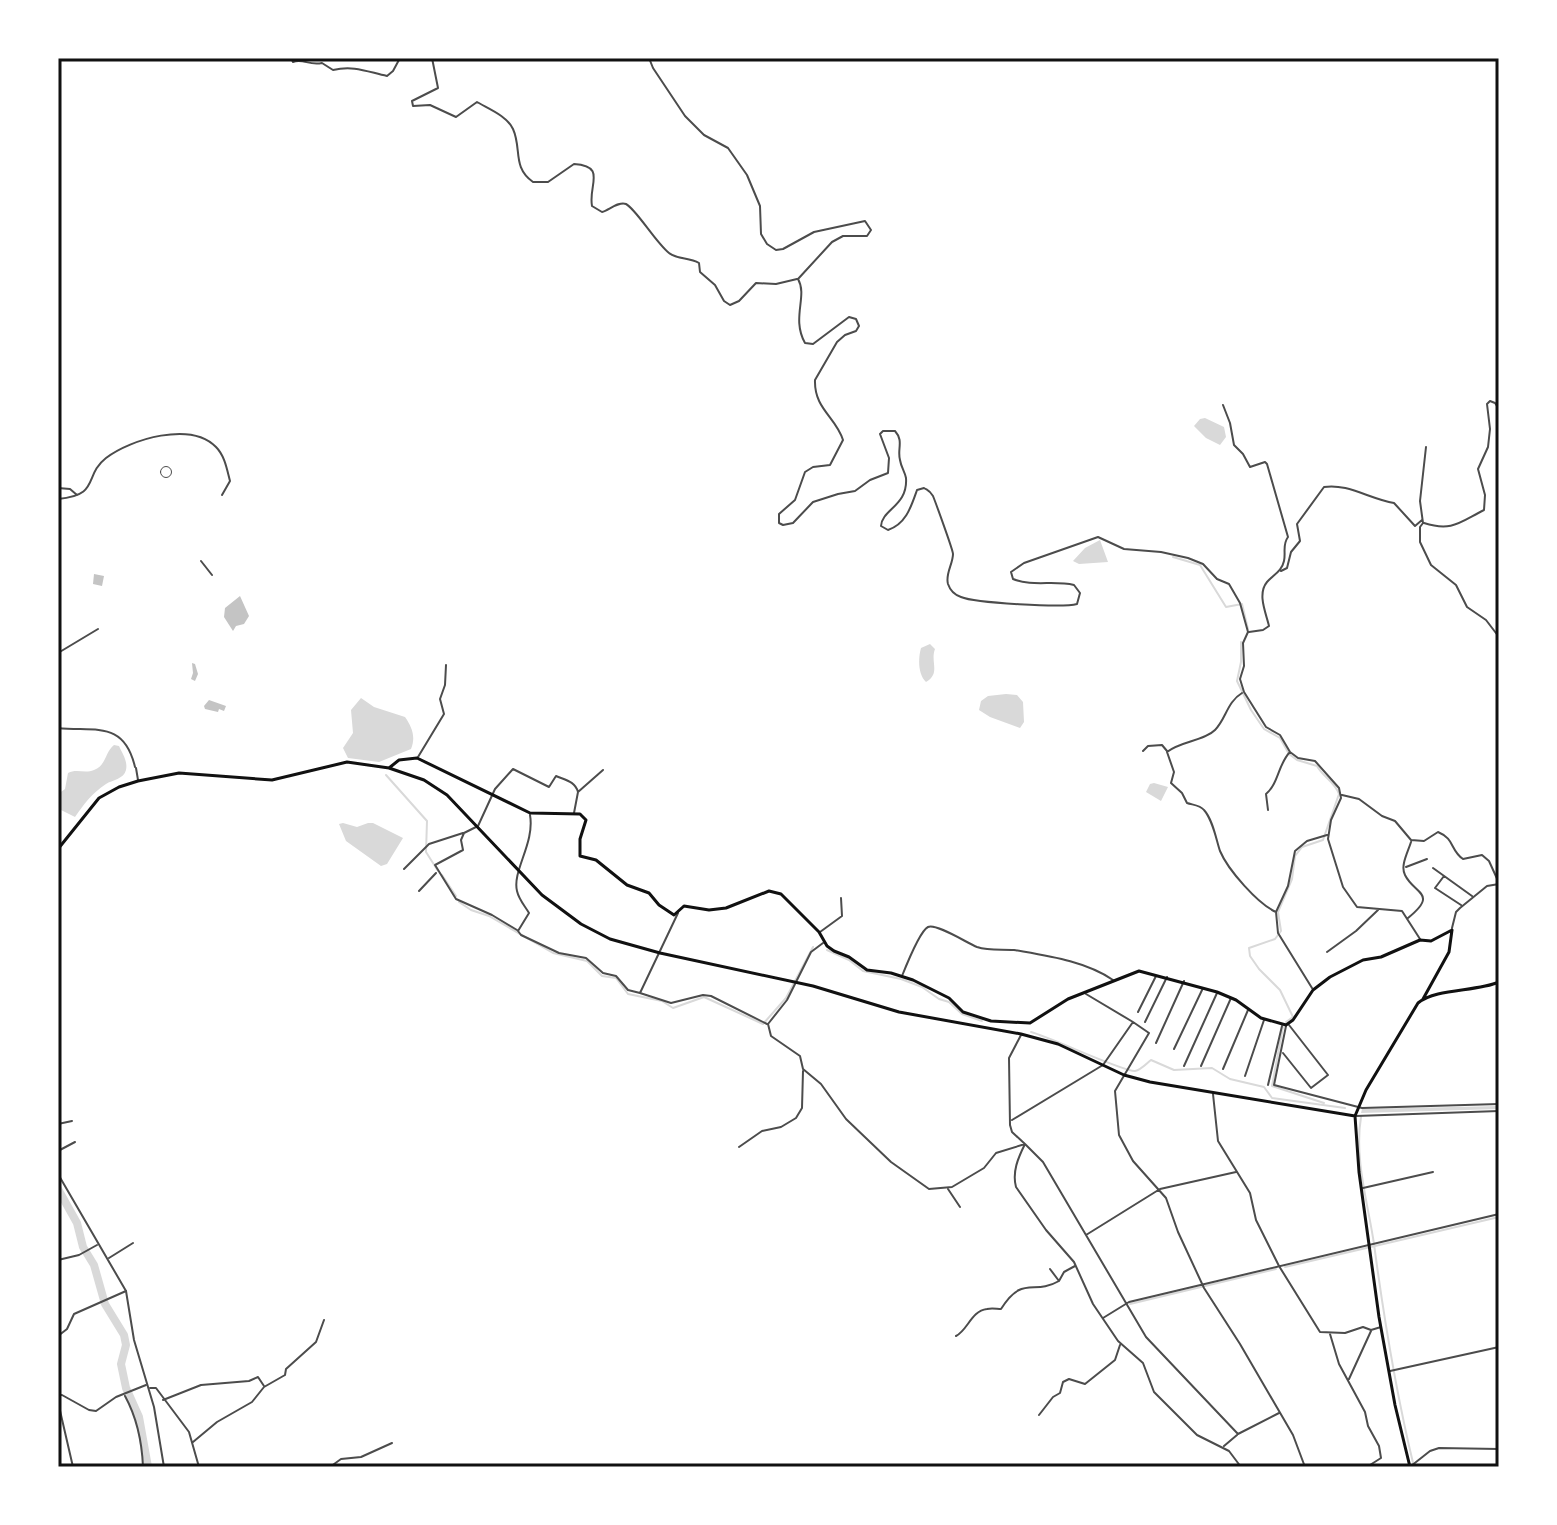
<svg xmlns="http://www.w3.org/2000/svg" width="1557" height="1525" font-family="'Roboto Serif',serif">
<rect width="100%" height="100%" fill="#fff"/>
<path fill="#d9d9d9" d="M1205,418L1224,427L1226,437L1220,445L1206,438L1194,426L1200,419Z
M1100,540L1108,562L1079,564L1073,561L1085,548Z
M930,644L935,649C930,662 941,673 926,682C918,674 918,659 921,648Z
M1006,694L1017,695L1023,702L1024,722L1020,728L990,717L979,710L981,701L988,696Z
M361,698L374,707L405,717C412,727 416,737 411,749L379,762L348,758L343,748L353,733L351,710Z
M114,745L119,746C122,753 128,761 126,770C124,779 112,780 106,784C92,793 84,804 75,817L59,809L58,794L65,789L68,773C77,768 84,774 94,770C106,766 105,752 114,745Z
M1154,783L1168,787L1161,801L1146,792L1150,784Z
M343,823L357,827L368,823H373L403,838L387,864L381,866L346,841L339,824Z
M1499,1106V1109L1361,1113L1362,1109Z"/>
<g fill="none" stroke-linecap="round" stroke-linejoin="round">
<path stroke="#d9d9d9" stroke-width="2" d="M1173,557L1200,565L1226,607L1242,604L1248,629
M1241,642V662L1237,681L1251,710L1264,729L1280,738L1289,754L1297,760L1317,766C1323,777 1335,782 1339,794L1323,840L1302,847L1295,856L1292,879L1278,912L1281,931L1275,939L1249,948L1250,956L1259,969L1280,990L1293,1017L1286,1022
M386,775L427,821L426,852L438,871
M442,875L456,896
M459,902L471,910L489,916L553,953L587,961L602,976L616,978L628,994L662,1001L673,1008L704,997L763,1024L786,998L813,947
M827,950L849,960L863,971L901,979L922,987L939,999L949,1002L962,1014L982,1021
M1283,1027L1272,1086L1324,1103
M1031,1032C1050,1037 1124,1072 1135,1071C1141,1070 1146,1064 1151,1060L1174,1070L1212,1068L1230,1079L1264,1087L1272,1098L1345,1108
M1361,1117C1354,1159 1368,1203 1374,1244C1384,1319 1396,1393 1414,1467
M1285,1267L1499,1217
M1130,1304L1276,1269"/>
<path stroke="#d9d9d9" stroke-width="8" d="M58,1189L77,1223L83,1247L94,1265L105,1304L124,1335L126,1345L121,1364L126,1388L139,1417L148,1467"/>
</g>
<path fill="#c4c4c4" d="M94,574L104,576L102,586L93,584Z
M240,596L249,616L244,624L236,626L233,631L224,617L225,608Z
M192,663L195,664L198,674L195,681L191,679L193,673Z
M209,700L226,706L224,711L219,709L218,712L205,709L204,706Z"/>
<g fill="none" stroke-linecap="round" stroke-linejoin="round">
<path stroke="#4c4c4c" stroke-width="1" d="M160.5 472a5.5 5.5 0 1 1 11 0a5.5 5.5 0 1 1-11 0Z"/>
<path stroke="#4c4c4c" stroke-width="2" d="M291,58L293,62C303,58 309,66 322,63L333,70C354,65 368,72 387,76L393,71L400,58
M432,58L438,88L412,101L413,106L430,105L456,117L477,102C489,109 507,116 513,129C522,149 512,167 533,182H548L574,164C607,166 588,185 592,206L602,212C609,210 619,201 626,204C636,209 656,243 669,253C678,260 689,257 699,263L700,272L715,285L724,301L730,305L739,301L756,283L776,284L797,279
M649,58L653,68L685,116L704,135L728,148L747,175L760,206L761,234L767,244L776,250L783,249L814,232L865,221L871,230L867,236H843L832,242L798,279C808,296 791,318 805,343L813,344L849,317L856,319L859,326L856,331L845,335L837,342L815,380C814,409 836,417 843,440L830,465L813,467L805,472L795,500L779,514V523L783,525L793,523L813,502L838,494L855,491L870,480L888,473L889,458L880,434L883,431H895C904,441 897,449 900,460C901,467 905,472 906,478C908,506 882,509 881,526L888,530C906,524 911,507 917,490L924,488C929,491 929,490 933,496C935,501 953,550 953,554C953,564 945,574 948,584C950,590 955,595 961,597C975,603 1063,608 1077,604L1080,593L1074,585C1054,580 1032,587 1013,579L1011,572L1024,563L1098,537L1124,549L1161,552L1188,558L1203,564L1217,579L1229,584L1240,603L1248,632L1243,643L1244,666L1240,679L1244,692L1266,727L1280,735L1290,752L1298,758L1315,761L1339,788L1341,798L1331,820L1328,839L1343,887L1357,907L1402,911L1420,939
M726,58H733
M1223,405L1230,423L1234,445L1243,454L1250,467L1265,462L1267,464L1288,537C1282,545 1286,552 1284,561C1282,571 1273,575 1267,582C1257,594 1266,613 1269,626L1263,630L1249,632
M1426,447L1420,501L1423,523L1420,527V542L1431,565L1456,585L1467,607L1486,620L1499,637
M58,488L70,489L77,495
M58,499C101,495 83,476 106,458C131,439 191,421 216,447C225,456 227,470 230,481L222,495
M1424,523C1452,532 1460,522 1484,510L1485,495L1478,469L1488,447L1490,429L1487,404L1490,401L1495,403L1499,409
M201,561L212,575
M1281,571L1287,568L1291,552L1300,541L1297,524L1324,487C1347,483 1370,499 1394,503L1415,526L1422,520
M58,653L98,629
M1242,693C1227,702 1226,719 1215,730C1204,741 1181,741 1167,752L1174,772L1171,783L1182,793L1187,803C1193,805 1200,805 1204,810C1213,820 1216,839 1220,851C1228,870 1258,904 1276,912
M58,728C95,732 124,720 135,767
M1143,751L1148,746L1162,745L1167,751
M418,757L444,714L440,699L445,685L446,665
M1342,795L1359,799L1382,816L1395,821L1411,840L1424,841L1438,832C1455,839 1450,850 1463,859L1482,855L1489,861L1499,883
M1268,810L1266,794C1279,783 1278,764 1290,752
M574,813L578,792L603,770
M530,815C535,843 512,871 517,891C519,900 525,906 529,913L518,931L521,935L559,953L586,958L603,973L616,976L628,990L640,993L678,913
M1406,867L1427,859
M1433,868L1472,896
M404,869L429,844L463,833
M1444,876L1435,888L1461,905
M419,891L436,873
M1408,918C1439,893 1414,894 1405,875C1400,866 1408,852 1411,842
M1452,928L1456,912L1460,908L1487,886L1499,884
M517,930L492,915L456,899L435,865L463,850L461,840L464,833L478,826L495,789L513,769L549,787L556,776C565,780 575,781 578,792
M820,932L842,916L841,898
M823,943L811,952L787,1000L768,1024L771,1036L800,1056L803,1069L821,1084L846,1119L891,1162L929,1189L952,1187L984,1168L996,1153L1025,1144L1043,1162L1146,1337L1238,1434L1279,1413
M1327,952L1356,931L1378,910
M902,976C906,966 920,931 928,927C936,923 967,943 977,947C989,951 1002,949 1014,950C1048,956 1085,961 1113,980
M1312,988L1278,933L1276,912L1288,886L1295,851L1307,841L1327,835
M640,993L671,1003L703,995L711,996L767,1024
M1138,1012L1156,976
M1133,1022L1149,1033L1115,1091L1119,1135L1133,1161L1166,1198L1178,1232L1204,1288L1240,1344L1293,1435L1305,1467
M1145,1022L1167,977
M1286,1026L1274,1085L1362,1108L1499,1104
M1021,1035L1009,1058L1010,1125L1012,1132L1025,1144C1018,1158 1012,1172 1016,1187L1046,1230L1074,1262L1093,1304L1118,1341L1143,1363L1154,1392L1197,1435L1229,1451L1241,1467
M1156,1043L1184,981
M1174,1049L1203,988
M1283,1053L1311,1088L1328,1075L1289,1025
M1184,1066L1217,993
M1201,1066L1231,998
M1223,1069L1248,1010
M1245,1076L1264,1020
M1268,1085L1282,1026
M1213,1094L1218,1141L1250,1193L1256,1220L1279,1266L1320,1332L1345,1333L1363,1327L1371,1330L1381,1327
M1356,1116L1499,1111
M1012,1120L1103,1065L1133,1022L1086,994
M58,1124L72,1121
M739,1147L762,1131L781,1127L796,1118L802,1108L803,1071
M58,1151L75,1142
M1363,1188L1433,1172
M948,1189L960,1207
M1086,1235L1160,1189L1236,1172
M109,1258L133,1243
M58,1260L79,1255L97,1245
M1050,1269L1059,1281L1064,1272L1075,1266
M1103,1318L1129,1302L1499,1214
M1330,1334L1339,1364L1365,1412L1368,1426L1379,1446L1381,1458L1370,1465L1371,1467
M58,1336L67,1329L74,1314L126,1291
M956,1336C968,1330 971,1311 987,1309C992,1308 997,1309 1001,1309C1023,1274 1033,1296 1059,1281
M1390,1371L1499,1347
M1349,1379L1371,1331
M150,1388H156L189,1432L199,1467
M58,1395H62L89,1410L96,1411L116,1397L146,1385
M125,1396C137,1418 142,1442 143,1467
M163,1400L201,1385L249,1381L258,1377L264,1386
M58,1402L73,1467
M1039,1415L1053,1397L1060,1393L1063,1382L1069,1379L1085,1384L1115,1360L1120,1345
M193,1442L217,1422L252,1402L264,1387L285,1375L286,1369L316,1342L324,1320
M1224,1446L1237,1435
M1411,1466L1430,1451L1439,1448L1499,1449
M330,1467L341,1459L361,1457L392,1443"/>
<path stroke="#4c4c4c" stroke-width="2" d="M136,768L138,780
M58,1174L126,1291L134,1340L154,1407L164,1467"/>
<path stroke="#111" stroke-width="3" d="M389,768L399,760L417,758L530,813L580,814L586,820L580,839V856L596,860L627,885L649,893L659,905L674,915L684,906L709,910L726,908L769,891L781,894L819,932L827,946L834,951L849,957L867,970L891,973L913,980L949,998L963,1012L991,1021L1030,1023L1068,999L1139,971L1217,992L1236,1000L1261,1018L1286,1025L1293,1020L1313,990L1330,977L1363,960L1381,957L1420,940L1431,941L1452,930
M58,849L99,798L119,787L138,781L179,773L272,780L347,762L389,768L424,780L447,795L542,895L581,924L610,939L660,953L813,986L899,1012L1021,1034L1058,1044L1124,1075L1150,1082L1355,1116
M1423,999L1449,952L1452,930
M1410,1467L1395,1405L1379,1317L1359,1172L1355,1116L1366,1090L1418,1003C1436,988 1476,992 1499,982"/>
</g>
<rect width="1557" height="1525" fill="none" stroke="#ffffff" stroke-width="120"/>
<rect x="60" y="60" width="1437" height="1405" fill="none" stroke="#111" stroke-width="3"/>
</svg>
